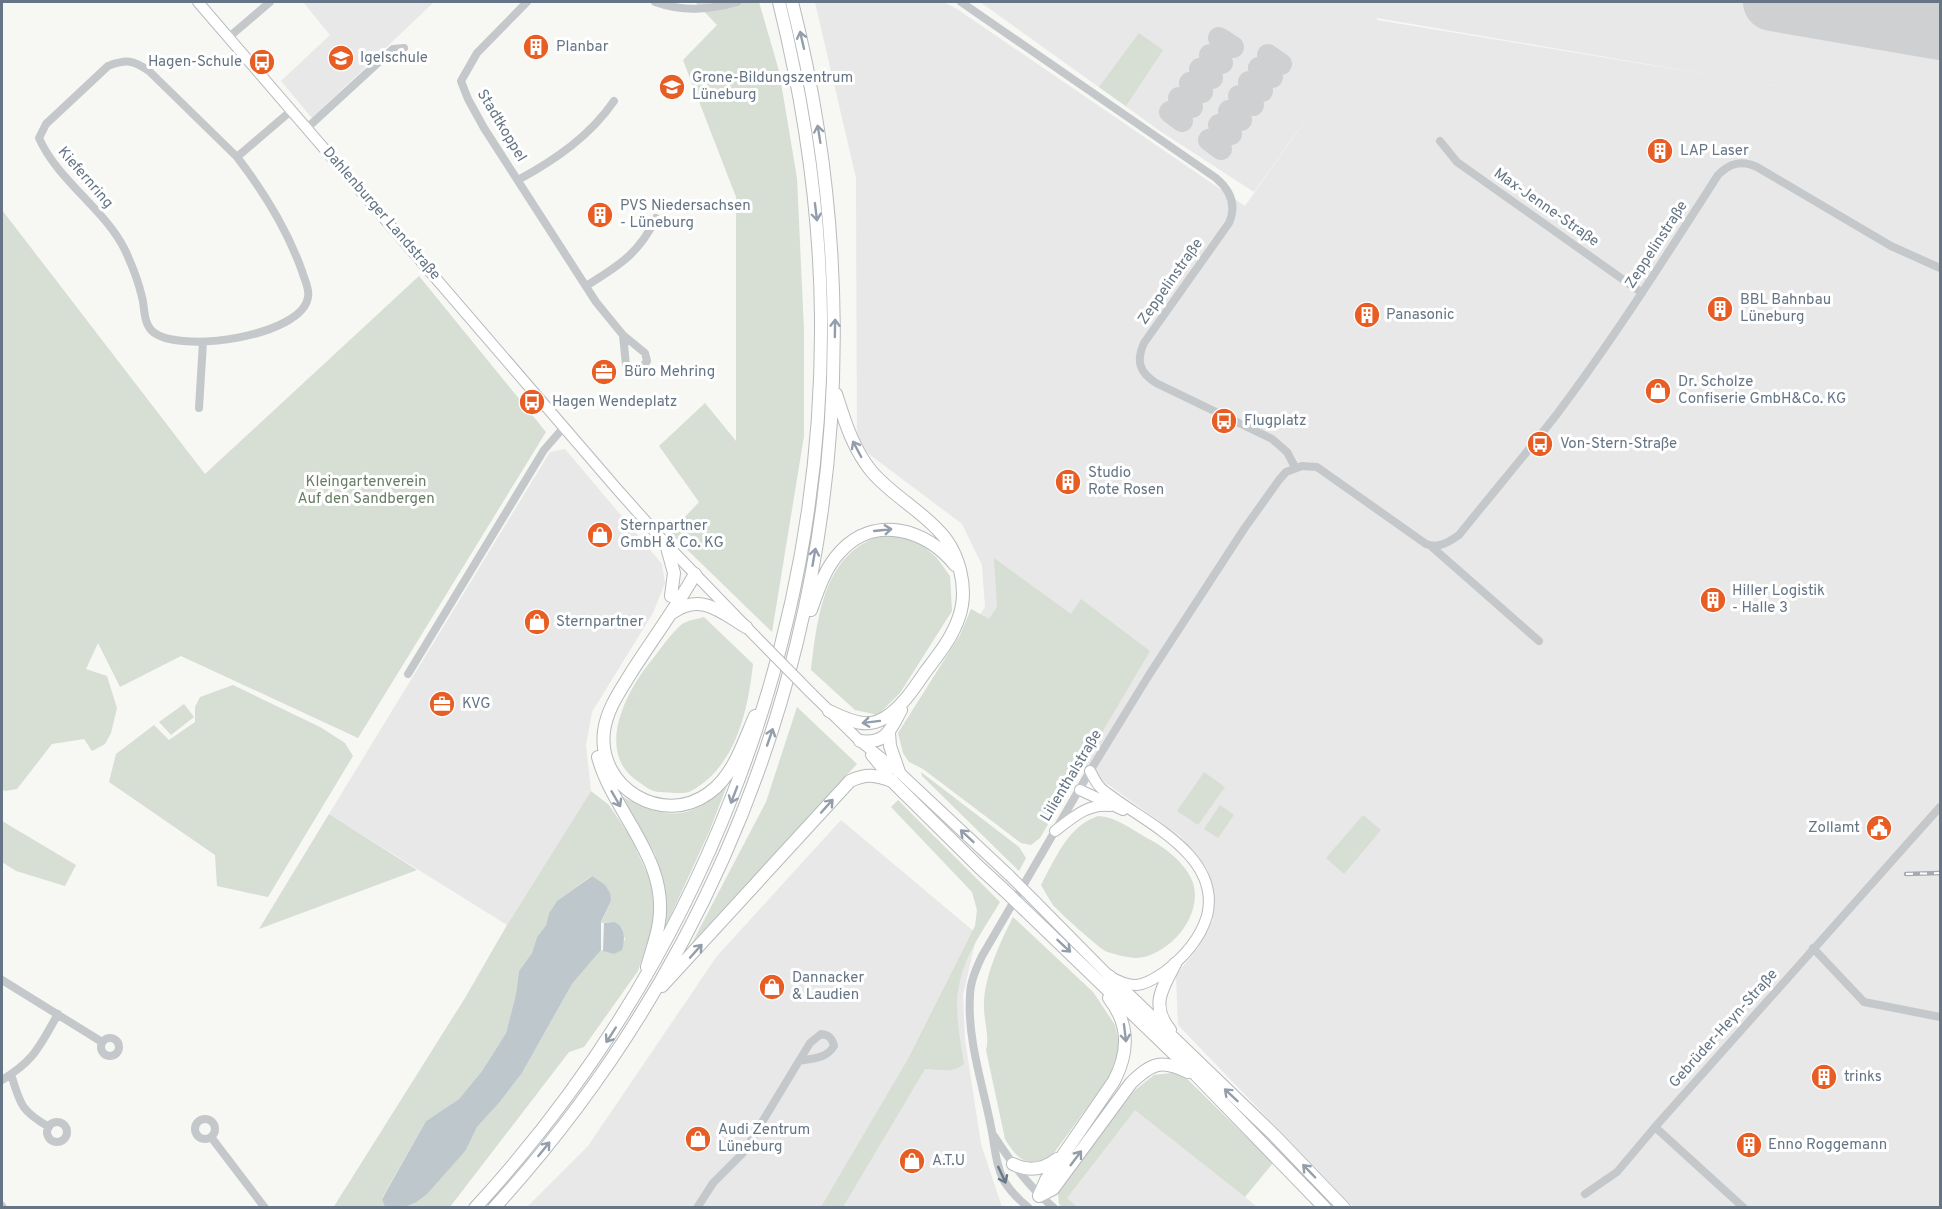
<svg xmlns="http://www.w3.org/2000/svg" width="1942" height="1209" font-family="Overpass,sans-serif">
<rect width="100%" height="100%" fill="#f7f7f3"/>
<path fill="#e7e8e7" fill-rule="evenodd" d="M303,2H434L312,118L281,81L330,35Z
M815,2H943L957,9L1245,206L1328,88L1254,192L1160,131L980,2H1940V1207H1353L1178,1025L1176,975L1198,948L1213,920L1214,896L1207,869L1180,836L946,669L985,607L982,565L962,524L857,445L856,178ZM1377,18L1788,88H1789L1377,20Z
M565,449L662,564L665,583L653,613L592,712L586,745L591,791L507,925L329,814L550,452Z
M841,820L977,934L963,995L965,1040L981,1144L1002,1207L526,1208L588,1146L717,956Z
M1135,1109L1245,1197L1257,1207L1057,1208Z"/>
<path fill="#d7ded4" d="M695,2H759L779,71L797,178L804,330V436L772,632L670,533L699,502L659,446L705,403L736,441V197L683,60L717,25Z
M1139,33L1163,50L1126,106L1099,87Z
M2,210L205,474L419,276L546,432L358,738L181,656L120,687L98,643L86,669L107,676L117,708L111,733L105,744L92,751L84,739L52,744L17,789L5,791L2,789Z
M898,535L921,544L937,558L950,576L952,611L900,693L878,715L855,710L811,670C817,623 822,562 870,540C878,536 889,536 898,535Z
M994,558L1071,614L1081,599L1150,651L1040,838L1031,845L1021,843L923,769L909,762L903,753L898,733L960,635L971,609L989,619L997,607Z
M704,617L753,664C748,710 736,767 691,791C684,795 669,792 660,792C650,792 644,785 636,780C597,752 624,696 647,666C658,653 669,635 682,624C688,620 698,619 704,617Z
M233,685L320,727L345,743L353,756L268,897L217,886L215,855L109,782L116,754L154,725L169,740L195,722V707L200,697Z
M184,704L194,717L171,735L159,722Z
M797,707L857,764L692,943L766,802Z
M921,772L1019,847L1026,858L1019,871L922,776Z
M1204,772L1225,787L1198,825L1177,811Z
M728,783L709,832L664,930V884L655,854L620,795C647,811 673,822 703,805C712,800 721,790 728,783Z
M591,791L609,805L630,836L652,884L654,922L638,971L584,1047L569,1052L450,1207H404L415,1203L466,1150L477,1127L499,1103L522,1073L572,984L601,950L614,954L625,940L622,928L614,922L601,923L611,901L591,876L557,901L549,913L546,925L537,937L532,953L519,971L516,994L506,1033L482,1071L459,1099L426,1121L382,1198L385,1207L333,1208L465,998L507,925Z
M898,800L1000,902C986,926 966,953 960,981C953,1008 960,1037 964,1064C952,1074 939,1069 925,1069L843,1207H821L908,1059L975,926L977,910L972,892L891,807Z
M1220,805L1234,815L1218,838L1204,829Z
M329,814L417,870L259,929Z
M1363,815L1381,830L1344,874L1326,858Z
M1098,816C1116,817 1131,829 1147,838C1164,847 1182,860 1191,878C1207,911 1171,956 1136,958C1129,958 1112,954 1105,951C1096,945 1061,914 1053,905C1049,899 1045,892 1041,885C1055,859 1068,826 1098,816Z
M2,821L76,865L65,886L16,871L2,862Z
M1013,917L1093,992L1115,1025L1118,1038L1119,1051L1108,1079L1051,1157C1027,1169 1017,1159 1005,1139L986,1050C990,1035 983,1019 984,1003C985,974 1000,943 1013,917Z
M1180,1072L1273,1163L1245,1197L1135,1110L1067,1198L1077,1207H1063L1059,1204L1058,1194L1063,1180L1134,1091L1154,1075Z"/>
<path fill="#bdc7cc" d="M592,876L605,885L610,893L611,901L601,922V950L572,984L522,1073L499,1103L477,1127L466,1150L427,1194L415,1203L404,1207H385L382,1199L426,1121L459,1099L482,1071L506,1033L516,994L519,971L532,953L537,937L546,925L549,913L557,901Z
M614,922C626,927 625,939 622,950L614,954L603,951L604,923Z"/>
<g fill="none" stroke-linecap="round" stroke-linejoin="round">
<path stroke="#ced0d2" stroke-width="22" d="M1219,38L1233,47
M1210,55L1222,63
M1268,55L1281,64
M1259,68L1272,77
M1200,69L1212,78
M1249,82L1262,91
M1190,83L1202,92
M1239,96L1253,105
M1179,98L1192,107
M1229,111L1241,120
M1170,112L1182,121
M1219,125L1231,134
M1209,140L1221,149"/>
<path stroke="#ced0d2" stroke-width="58" d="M1772,2L1940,31"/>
<g stroke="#b7bbbf" stroke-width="12">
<path id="major" d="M198,2L617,489L666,544L755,636
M811,693L860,741L899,772L1010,876
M871,755L892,781
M1080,790L1123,810
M1055,831C1072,818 1088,803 1110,806
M1035,901L1109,976C1132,989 1141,988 1163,973C1182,959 1200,939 1207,916C1221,860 1155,827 1118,801C1112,796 1104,792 1100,787C1096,783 1093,776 1090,771"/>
</g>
<g stroke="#b7babd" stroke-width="14">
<path id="highway" d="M666,544L674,573L671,596
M695,574C676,608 652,640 631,673C620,691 607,709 604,731C597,788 663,827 709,793C734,775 743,743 755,716
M811,610C818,590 825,568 840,552C874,514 927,529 955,565
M672,613C700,592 721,612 746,627
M829,711C860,726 876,731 901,704C911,694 918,682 926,671C939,654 952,638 959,617C969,588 959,550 937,529C917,508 891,494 872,472C853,449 845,422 836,394
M889,733L890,746L899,772
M860,741C887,744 890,730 901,710
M598,757C613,813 669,859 659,922C657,937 651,952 647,967
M1027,912L1196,1075L1325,1208
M1109,976L1274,1135L1344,1208
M662,986L850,781C867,773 875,775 892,781L979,867L1003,889
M1170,1030C1150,1006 1162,988 1175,964
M1013,1164C1029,1172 1043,1170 1057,1159
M1039,1196L1046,1180L1114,1081C1129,1052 1130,1025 1109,998
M1039,1196L1053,1189L1131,1083C1152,1063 1161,1059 1188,1072
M475,1208C697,967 824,646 821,317C820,211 804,104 779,2
M494,1208C795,878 901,433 792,2"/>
</g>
<path stroke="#c4c8cb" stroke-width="8" d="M527,2L477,53L461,81L468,99L484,128L596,302L623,335L645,353L647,361L641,369L633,370L626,365L623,335
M655,2C683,12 709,10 737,2
M961,2L1216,178C1230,190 1237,205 1229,223L1144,343C1136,361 1139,372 1156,383L1272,439L1287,452L1295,467
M229,37L270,2
M307,128L393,49L404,48
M1440,141L1457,162L1642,293
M237,157C264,192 287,229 302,271C304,279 310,289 308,297C303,336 178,355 152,331C143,322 145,308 142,297C138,280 132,265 125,250C104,208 58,181 39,138L46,124L108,66C127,59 133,60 149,71L237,157L292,110
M518,180C555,160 590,136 614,101
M586,286C618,266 639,254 656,218
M199,408L203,342
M1432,547L1539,641
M408,674L544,450L564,427
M1813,948L1864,1002L1940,1017
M2,980L102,1042
M101 1047a9 9 0 1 1 18 0a9 9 0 1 1-18 0Z
M11,1074C20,1104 21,1111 49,1127
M2,1080C35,1060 39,1047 58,1014
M195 1129a10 10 0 1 1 20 0a10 10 0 1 1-20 0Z
M47 1132a10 10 0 1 1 20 0a10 10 0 1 1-20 0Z
M1655,1127L1744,1208
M994,1136C1011,1162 1029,1187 1054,1208
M211,1137L265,1208
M1585,1194L1617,1172L1655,1127L1940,807
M2,1206L3,1208
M697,1208L713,1183L744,1152L799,1061C813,1058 826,1059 834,1046C832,1038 829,1035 821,1034L810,1043L799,1061
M1029,1208C1019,1200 1011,1192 1004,1181C996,1165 995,1149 992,1132C984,1088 967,1041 970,996C970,982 976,969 982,956L1090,771L1149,675L1244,529L1279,480L1286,472L1302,466L1317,467L1426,544C1438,549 1449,542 1459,535C1491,495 1525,455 1557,414C1615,337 1666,256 1718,175C1730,163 1741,160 1757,167L1891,246L1940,268"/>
<use href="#major" stroke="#fff" stroke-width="10"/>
<use href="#highway" stroke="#fff" stroke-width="12"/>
<g stroke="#a4aab0" stroke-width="4.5">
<path id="rail" d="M1906,874L1940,873"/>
</g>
<use href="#rail" stroke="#fff" stroke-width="2" stroke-dasharray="7" stroke-linecap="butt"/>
<g stroke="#b7bbbf" stroke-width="12" stroke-linecap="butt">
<path id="major-bridge" d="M755,636L811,693
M1010,876L1035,901"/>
</g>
<g stroke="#b7babd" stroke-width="14" stroke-linecap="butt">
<path id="highway-bridge" d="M1003,889L1027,912"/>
</g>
<use href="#major-bridge" stroke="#fff" stroke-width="10"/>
<use href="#highway-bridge" stroke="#fff" stroke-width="12"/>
</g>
<defs><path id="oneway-shaft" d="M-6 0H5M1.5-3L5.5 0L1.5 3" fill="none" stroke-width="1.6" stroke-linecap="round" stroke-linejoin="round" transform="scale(1.5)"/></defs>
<g stroke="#939eaa">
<use href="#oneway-shaft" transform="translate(802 40) rotate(-103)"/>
<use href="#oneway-shaft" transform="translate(819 134) rotate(-99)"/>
<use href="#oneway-shaft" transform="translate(816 212) rotate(83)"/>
<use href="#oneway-shaft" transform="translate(835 328) rotate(-89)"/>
<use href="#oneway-shaft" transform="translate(857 449) rotate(-118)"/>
<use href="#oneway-shaft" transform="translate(883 530) rotate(-6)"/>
<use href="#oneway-shaft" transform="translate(814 557) rotate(-80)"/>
<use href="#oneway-shaft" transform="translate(871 722) rotate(173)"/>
<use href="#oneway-shaft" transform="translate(770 737) rotate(-71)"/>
<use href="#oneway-shaft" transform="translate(734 795) rotate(111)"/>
<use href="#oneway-shaft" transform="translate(616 799) rotate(60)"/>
<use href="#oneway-shaft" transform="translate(827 806) rotate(-48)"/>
<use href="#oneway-shaft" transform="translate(967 836) rotate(-137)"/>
<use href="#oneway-shaft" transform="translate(1064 946) rotate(43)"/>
<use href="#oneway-shaft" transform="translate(696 951) rotate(-48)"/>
<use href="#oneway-shaft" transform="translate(1125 1033) rotate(83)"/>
<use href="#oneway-shaft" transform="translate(611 1035) rotate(123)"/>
<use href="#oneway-shaft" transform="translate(1231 1095) rotate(-137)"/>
<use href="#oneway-shaft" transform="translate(544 1149) rotate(-51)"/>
<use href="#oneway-shaft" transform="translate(1076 1158) rotate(-53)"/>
<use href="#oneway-shaft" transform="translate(1309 1171) rotate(-134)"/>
</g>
<use stroke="#6a7988" href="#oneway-shaft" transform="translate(1002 1175) rotate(65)"/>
<defs>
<g id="building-disc" transform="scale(1.35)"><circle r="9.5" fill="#e75d24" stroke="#fff"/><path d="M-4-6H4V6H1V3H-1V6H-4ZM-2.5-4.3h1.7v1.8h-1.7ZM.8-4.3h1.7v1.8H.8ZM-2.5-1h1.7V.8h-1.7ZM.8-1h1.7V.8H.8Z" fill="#fff"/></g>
<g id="school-disc" transform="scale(1.35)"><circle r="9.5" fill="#e75d24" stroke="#fff"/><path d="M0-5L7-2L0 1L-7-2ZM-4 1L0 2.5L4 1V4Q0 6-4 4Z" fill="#fff"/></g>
<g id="bus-disc" transform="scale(1.35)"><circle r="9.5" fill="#e75d24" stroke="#fff"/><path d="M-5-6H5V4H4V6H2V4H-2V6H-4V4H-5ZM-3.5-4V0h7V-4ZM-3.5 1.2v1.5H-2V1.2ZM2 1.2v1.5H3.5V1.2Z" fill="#fff"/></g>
<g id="office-disc" transform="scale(1.35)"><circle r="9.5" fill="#e75d24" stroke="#fff"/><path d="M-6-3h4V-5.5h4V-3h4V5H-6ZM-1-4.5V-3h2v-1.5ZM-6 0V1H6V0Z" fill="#fff"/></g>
<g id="shop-disc" transform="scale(1.35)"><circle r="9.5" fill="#e75d24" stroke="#fff"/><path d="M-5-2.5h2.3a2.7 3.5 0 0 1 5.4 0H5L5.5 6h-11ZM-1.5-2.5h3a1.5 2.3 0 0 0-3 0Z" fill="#fff"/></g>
<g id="civic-disc" transform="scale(1.35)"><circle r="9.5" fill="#e75d24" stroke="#fff"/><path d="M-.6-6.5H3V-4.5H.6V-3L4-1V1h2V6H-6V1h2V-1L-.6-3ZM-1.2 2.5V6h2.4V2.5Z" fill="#fff"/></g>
</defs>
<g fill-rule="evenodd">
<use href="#building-disc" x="536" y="47"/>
<use href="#school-disc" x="341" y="58"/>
<use href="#bus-disc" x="262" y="62"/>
<use href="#school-disc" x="672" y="87"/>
<use href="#building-disc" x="1660" y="151"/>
<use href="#building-disc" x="600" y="215"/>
<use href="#building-disc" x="1720" y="309"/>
<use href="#building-disc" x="1367" y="315"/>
<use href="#office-disc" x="604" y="372"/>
<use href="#shop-disc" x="1658" y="391"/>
<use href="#bus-disc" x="532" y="402"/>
<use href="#bus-disc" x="1224" y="421"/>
<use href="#bus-disc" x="1540" y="444"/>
<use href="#building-disc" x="1068" y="482"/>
<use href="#shop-disc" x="600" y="535"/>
<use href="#building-disc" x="1713" y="600"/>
<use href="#shop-disc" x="537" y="622"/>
<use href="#office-disc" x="442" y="704"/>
<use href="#civic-disc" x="1879" y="828"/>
<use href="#shop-disc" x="772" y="987"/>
<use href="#building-disc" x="1824" y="1077"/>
<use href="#shop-disc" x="698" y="1139"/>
<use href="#building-disc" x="1749" y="1145"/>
<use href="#shop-disc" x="912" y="1161"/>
</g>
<g text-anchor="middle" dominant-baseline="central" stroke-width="6" stroke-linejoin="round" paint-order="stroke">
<g font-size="15" fill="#657585" stroke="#fff" text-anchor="start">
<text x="556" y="47">Planbar</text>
<text x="360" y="58">Igelschule</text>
<text x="242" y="62" text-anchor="end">Hagen-Schule</text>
<text x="692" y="78">Grone-Bildungszentrum<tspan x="692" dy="17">Lüneburg</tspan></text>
<text x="1680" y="151">LAP Laser</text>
<text x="620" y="206">PVS Niedersachsen<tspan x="620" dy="17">- Lüneburg</tspan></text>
<text x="1740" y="300">BBL Bahnbau<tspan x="1740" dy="17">Lüneburg</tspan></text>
<text x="1386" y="315">Panasonic</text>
<text x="624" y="372">Büro Mehring</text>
<text x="1678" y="382">Dr. Scholze<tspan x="1678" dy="17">Confiserie GmbH&amp;Co. KG</tspan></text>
<text x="552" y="402">Hagen Wendeplatz</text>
<text x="1244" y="421">Flugplatz</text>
<text x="1560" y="444">Von-Stern-Straße</text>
<text x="1088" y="473">Studio<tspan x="1088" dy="17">Rote Rosen</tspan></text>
<text x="620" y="526">Sternpartner<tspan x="620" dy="17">GmbH &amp; Co. KG</tspan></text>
<text x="1732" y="591">Hiller Logistik<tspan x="1732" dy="17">- Halle 3</tspan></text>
<text x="556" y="622">Sternpartner</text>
<text x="462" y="704">KVG</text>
<text x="1860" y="828" text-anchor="end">Zollamt</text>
<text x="792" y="978">Dannacker<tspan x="792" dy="17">&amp; Laudien</tspan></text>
<text x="1844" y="1077">trinks</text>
<text x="718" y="1130">Audi Zentrum<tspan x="718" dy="17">Lüneburg</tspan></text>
<text x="1768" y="1145">Enno Roggemann</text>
<text x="932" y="1161">A.T.U</text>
</g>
<g font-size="15" fill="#657585" stroke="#fff">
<text transform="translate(501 126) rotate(59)">Stadtkoppel</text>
<text transform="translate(85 178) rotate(49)">Kiefernring</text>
<text transform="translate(1546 208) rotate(35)">Max-Jenne-Straße</text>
<text transform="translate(381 214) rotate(49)">Dahlenburger Landstraße</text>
<text transform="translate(1657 245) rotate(-57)">Zeppelinstraße</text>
<text transform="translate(1171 282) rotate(-55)">Zeppelinstraße</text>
<text transform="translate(1072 776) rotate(-59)">Lilienthalstraße</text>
<text transform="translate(1724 1029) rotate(-48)">Gebrüder-Heyn-Straße</text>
</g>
<g font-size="15" fill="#677c64" stroke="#fff">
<text x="366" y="482">Kleingartenverein<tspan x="366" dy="17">Auf den Sandbergen</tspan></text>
</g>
</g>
<rect width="1942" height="1209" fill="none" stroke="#657585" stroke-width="6"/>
</svg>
